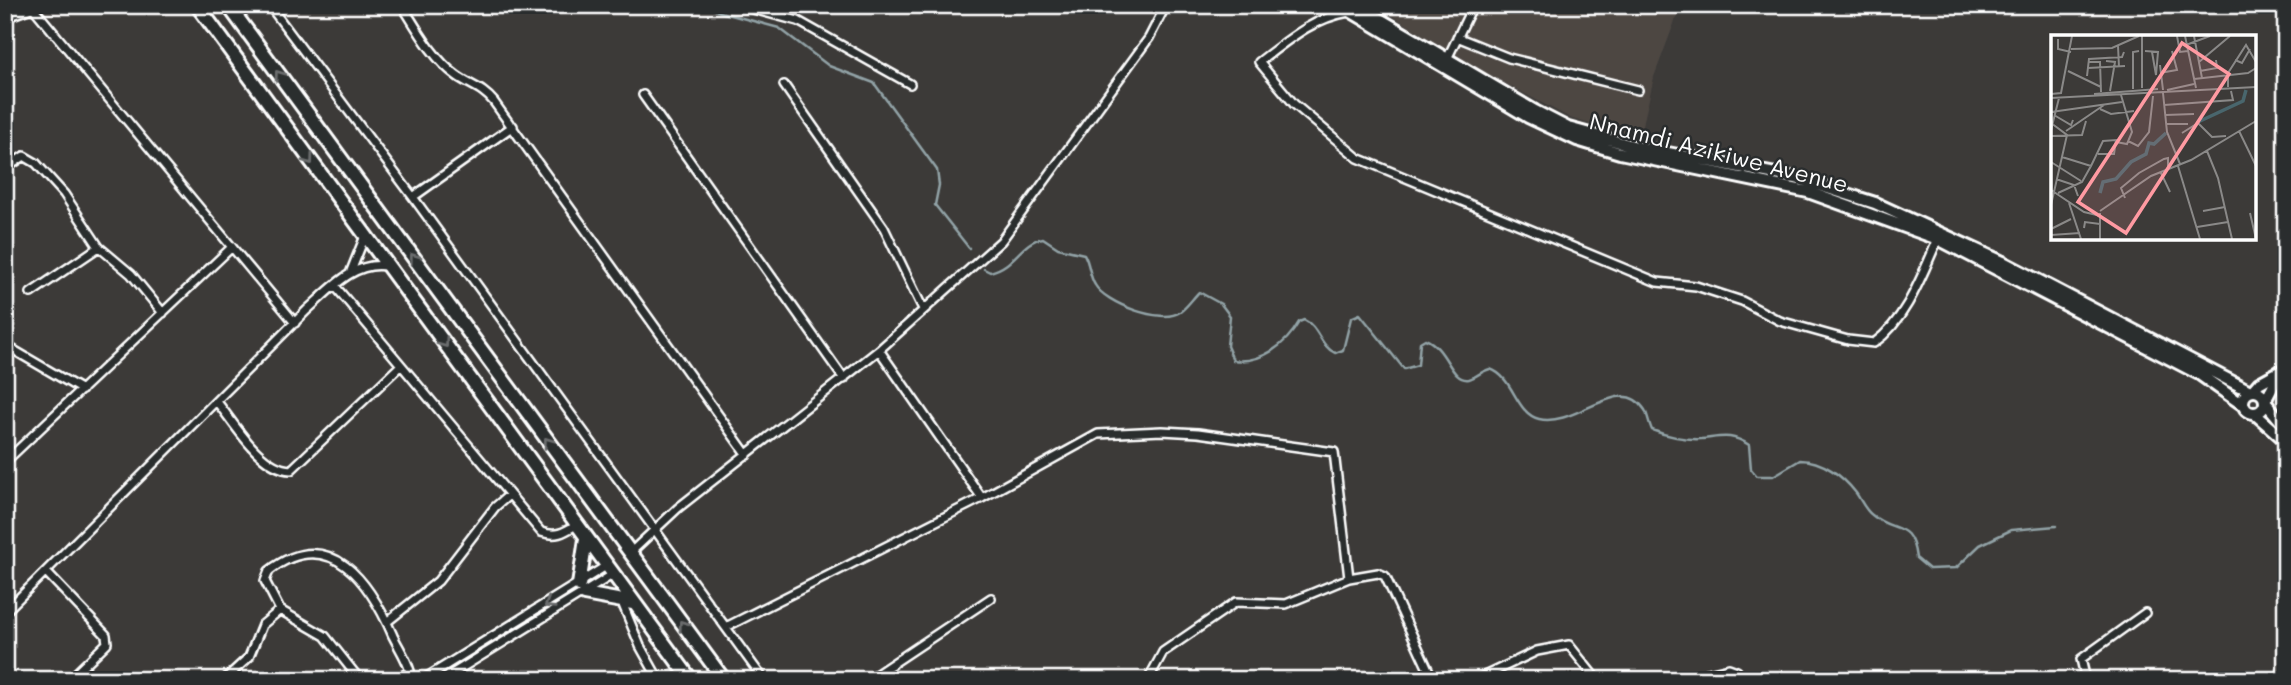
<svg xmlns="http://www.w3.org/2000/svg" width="2291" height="685" font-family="Mali,sans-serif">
<rect width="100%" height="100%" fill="#3c3a38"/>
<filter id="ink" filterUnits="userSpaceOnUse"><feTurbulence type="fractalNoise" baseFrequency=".0143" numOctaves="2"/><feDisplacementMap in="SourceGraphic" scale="14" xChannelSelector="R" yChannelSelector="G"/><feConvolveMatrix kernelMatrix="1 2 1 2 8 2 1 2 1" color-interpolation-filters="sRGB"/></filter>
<g filter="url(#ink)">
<path fill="#4d4743" d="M1376,5H1681L1654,77L1640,138L1572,119L1463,61Z"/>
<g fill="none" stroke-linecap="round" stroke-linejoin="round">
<path stroke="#92a3a7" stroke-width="2.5" d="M705,5L720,12L779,28L829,66L874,83L937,170L939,185L935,205L969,248
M984,269L990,272C1016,266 1020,242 1043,238L1058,248L1084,254C1090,264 1089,276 1095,285C1105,303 1162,325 1180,312C1187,307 1193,298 1199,292L1221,304L1230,316L1227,346L1233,360C1261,364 1286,345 1299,322L1304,320C1319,327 1319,345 1335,353L1343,350L1351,318L1360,314L1404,369L1418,365L1420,342L1425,339C1448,348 1450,382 1469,379C1476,377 1482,371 1490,369C1514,377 1515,413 1539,419C1576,428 1621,372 1645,410C1648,416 1649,424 1652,430C1666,436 1686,440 1701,439C1722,437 1731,433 1749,445L1751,469L1757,476H1773L1800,460C1822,460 1843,476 1856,493C1861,500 1865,510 1872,515C1894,534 1911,519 1916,558L1929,569L1956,568L1980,545L2011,530L2056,526"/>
<g stroke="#fff" stroke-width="12">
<path id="street" d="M31,5L295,323
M269,5L413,197L764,680
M402,5C417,29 434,60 457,76C471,86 483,88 494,102L747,455
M738,5L798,21L910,84
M1349,12C1313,18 1288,40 1259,62L1294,104L1358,158L1657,282L1696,286L1742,301L1780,321L1848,340L1874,343C1906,320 1922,275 1938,239
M5,18L34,7
M1457,37L1509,58L1638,90
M1447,59L1473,5
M784,85L884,228L923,309
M643,95L844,379
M5,169L24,156L36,163L64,194L99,247L131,274L163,313
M413,197L513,126
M351,271L365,236
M335,286L541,532C556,537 563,533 576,525
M31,293L99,247
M5,345L82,390
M879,350L982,498
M217,402C235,424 260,469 291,470L401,365
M5,462L232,247
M631,552L678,508L879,350L1001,241L1149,38L1166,5
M46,572L106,635L107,643L69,680
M621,600L640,646L659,680
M5,612L307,310C330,290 353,261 386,266
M388,621L438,581L495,507L509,495
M726,627L982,498L1098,434L1162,431L1198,433L1334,452L1349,578
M224,680L249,657L262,625L280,610
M360,680L325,636L280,610L265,581L269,571C331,523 371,585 393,636C399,648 406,658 410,671L397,680
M422,680L606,566
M442,680L612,575
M868,680L991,598
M1148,680L1163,652L1236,602L1286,604L1349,578L1378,573L1385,576L1433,680
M1476,680L1537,651L1569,645L1597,680
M1678,680L1729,668L1737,671L1741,680
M2086,680L2081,659L2145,613"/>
</g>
<g stroke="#fff" stroke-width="16">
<path id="secondary" d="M2252,391L2259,383L2286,368
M2265,401L2280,373"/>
</g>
<g stroke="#fff" stroke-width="16">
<path id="primary" d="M1340,5L1528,117L1577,140L1620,153L1808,192L1938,239L2199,374L2243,405
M1356,5L1535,111L1568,128L1637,147L1796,178L1875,203L2003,262L2250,391
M2243 402a11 11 0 1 1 22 0a11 11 0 1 1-22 0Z
M2265,402L2286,427
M2254,413L2286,441"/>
</g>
<g stroke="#fff" stroke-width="18">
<path id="highway" d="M197,5L691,680
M228,5L724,680
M579,585L586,539
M584,594L633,603"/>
</g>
<use href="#street" stroke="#2a2d2e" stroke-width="7"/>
<use href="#secondary" stroke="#2a2d2e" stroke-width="10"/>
<use href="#primary" stroke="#2a2d2e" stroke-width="10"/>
<use href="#highway" stroke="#2a2d2e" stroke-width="12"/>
</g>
<defs><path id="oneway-chevron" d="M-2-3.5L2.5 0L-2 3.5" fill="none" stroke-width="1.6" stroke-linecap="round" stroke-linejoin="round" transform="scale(1.75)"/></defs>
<g stroke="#6a6c6d">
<use href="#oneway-chevron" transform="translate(279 75) rotate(-126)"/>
<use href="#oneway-chevron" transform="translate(309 160) rotate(54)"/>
<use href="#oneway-chevron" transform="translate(414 258) rotate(-126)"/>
<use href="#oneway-chevron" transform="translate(444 343) rotate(54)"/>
<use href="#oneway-chevron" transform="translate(548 442) rotate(-126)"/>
<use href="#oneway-chevron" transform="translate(549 604) rotate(148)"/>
<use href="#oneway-chevron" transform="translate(683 625) rotate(-126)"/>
</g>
</g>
<g text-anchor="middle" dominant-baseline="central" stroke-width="5" stroke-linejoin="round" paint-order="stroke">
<g font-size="23" fill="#fff" stroke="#2a2d2e">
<text transform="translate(1719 152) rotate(14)">Nnamdi Azikiwe Avenue</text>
</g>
</g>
<g transform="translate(2051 35)">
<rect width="205" height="205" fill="#3c3a38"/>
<path fill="none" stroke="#49666d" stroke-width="3.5" d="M147,87L192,66L195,55M49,158L52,147L65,144L80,127L95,119L98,108L103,109L115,98"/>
<path fill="none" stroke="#8a8988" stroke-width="2" d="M126,1L129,17L137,16M134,1L145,53M143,1L151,43M7,4V14L20,17M135,10L159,1M67,11L68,32M20,14L61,13L88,1M94,16L107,17L105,40L101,17M184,25L191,28L199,14M55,26L64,27L59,56M37,27H49L50,57M148,27L179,1M109,30L112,55M37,33L74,31M113,33L114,37L126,35L121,16M17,36L50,52M149,36L166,33L165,25M36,41L38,24L71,22L73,17M143,44L197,38L205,33M177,52V38L195,10L205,27M91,53V1M82,54V17L88,16M116,55L143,49M112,58L116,97L129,129M0,59L10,58L21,1M43,59L107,54M0,63L205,52M113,70L182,65L180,56M49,74L60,79L83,76M0,77L71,67M3,80L20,90L22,85M114,80L143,79M0,88L16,100L0,170M115,89H137M0,95L8,63M15,96L53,70M188,96L205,131M131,98L147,88L161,102L175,101M0,101L31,100L35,86M77,106L87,111L98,97L102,61M65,107L76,109L81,97L70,60M156,116L167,143L181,204M11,122L40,131L52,106L65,105L63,119H47M0,127L30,146M127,131L149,204M110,138L119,157M5,144L23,150L27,161M0,155L33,177L50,181M7,158L31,147L40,131M74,163L70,153L88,138L113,124L117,123V132M18,168L30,204M49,176L100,141L140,125L205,86M152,176L174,172M199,178L205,204M146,192L177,187M33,193L34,187L49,189M0,194L20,184M0,200L29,198M49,204V178"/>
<path fill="#ff9aa2" fill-opacity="0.15" stroke="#ff9aa2" stroke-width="3.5" d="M131,8L178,39L75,198L27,167Z"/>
<rect width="205" height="205" fill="none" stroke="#fff" stroke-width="3.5"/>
</g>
<rect width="2291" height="685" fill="none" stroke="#2a2d2e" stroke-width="28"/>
<rect x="14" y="14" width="2263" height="657" fill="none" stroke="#fff" stroke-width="2.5" filter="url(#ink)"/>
</svg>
